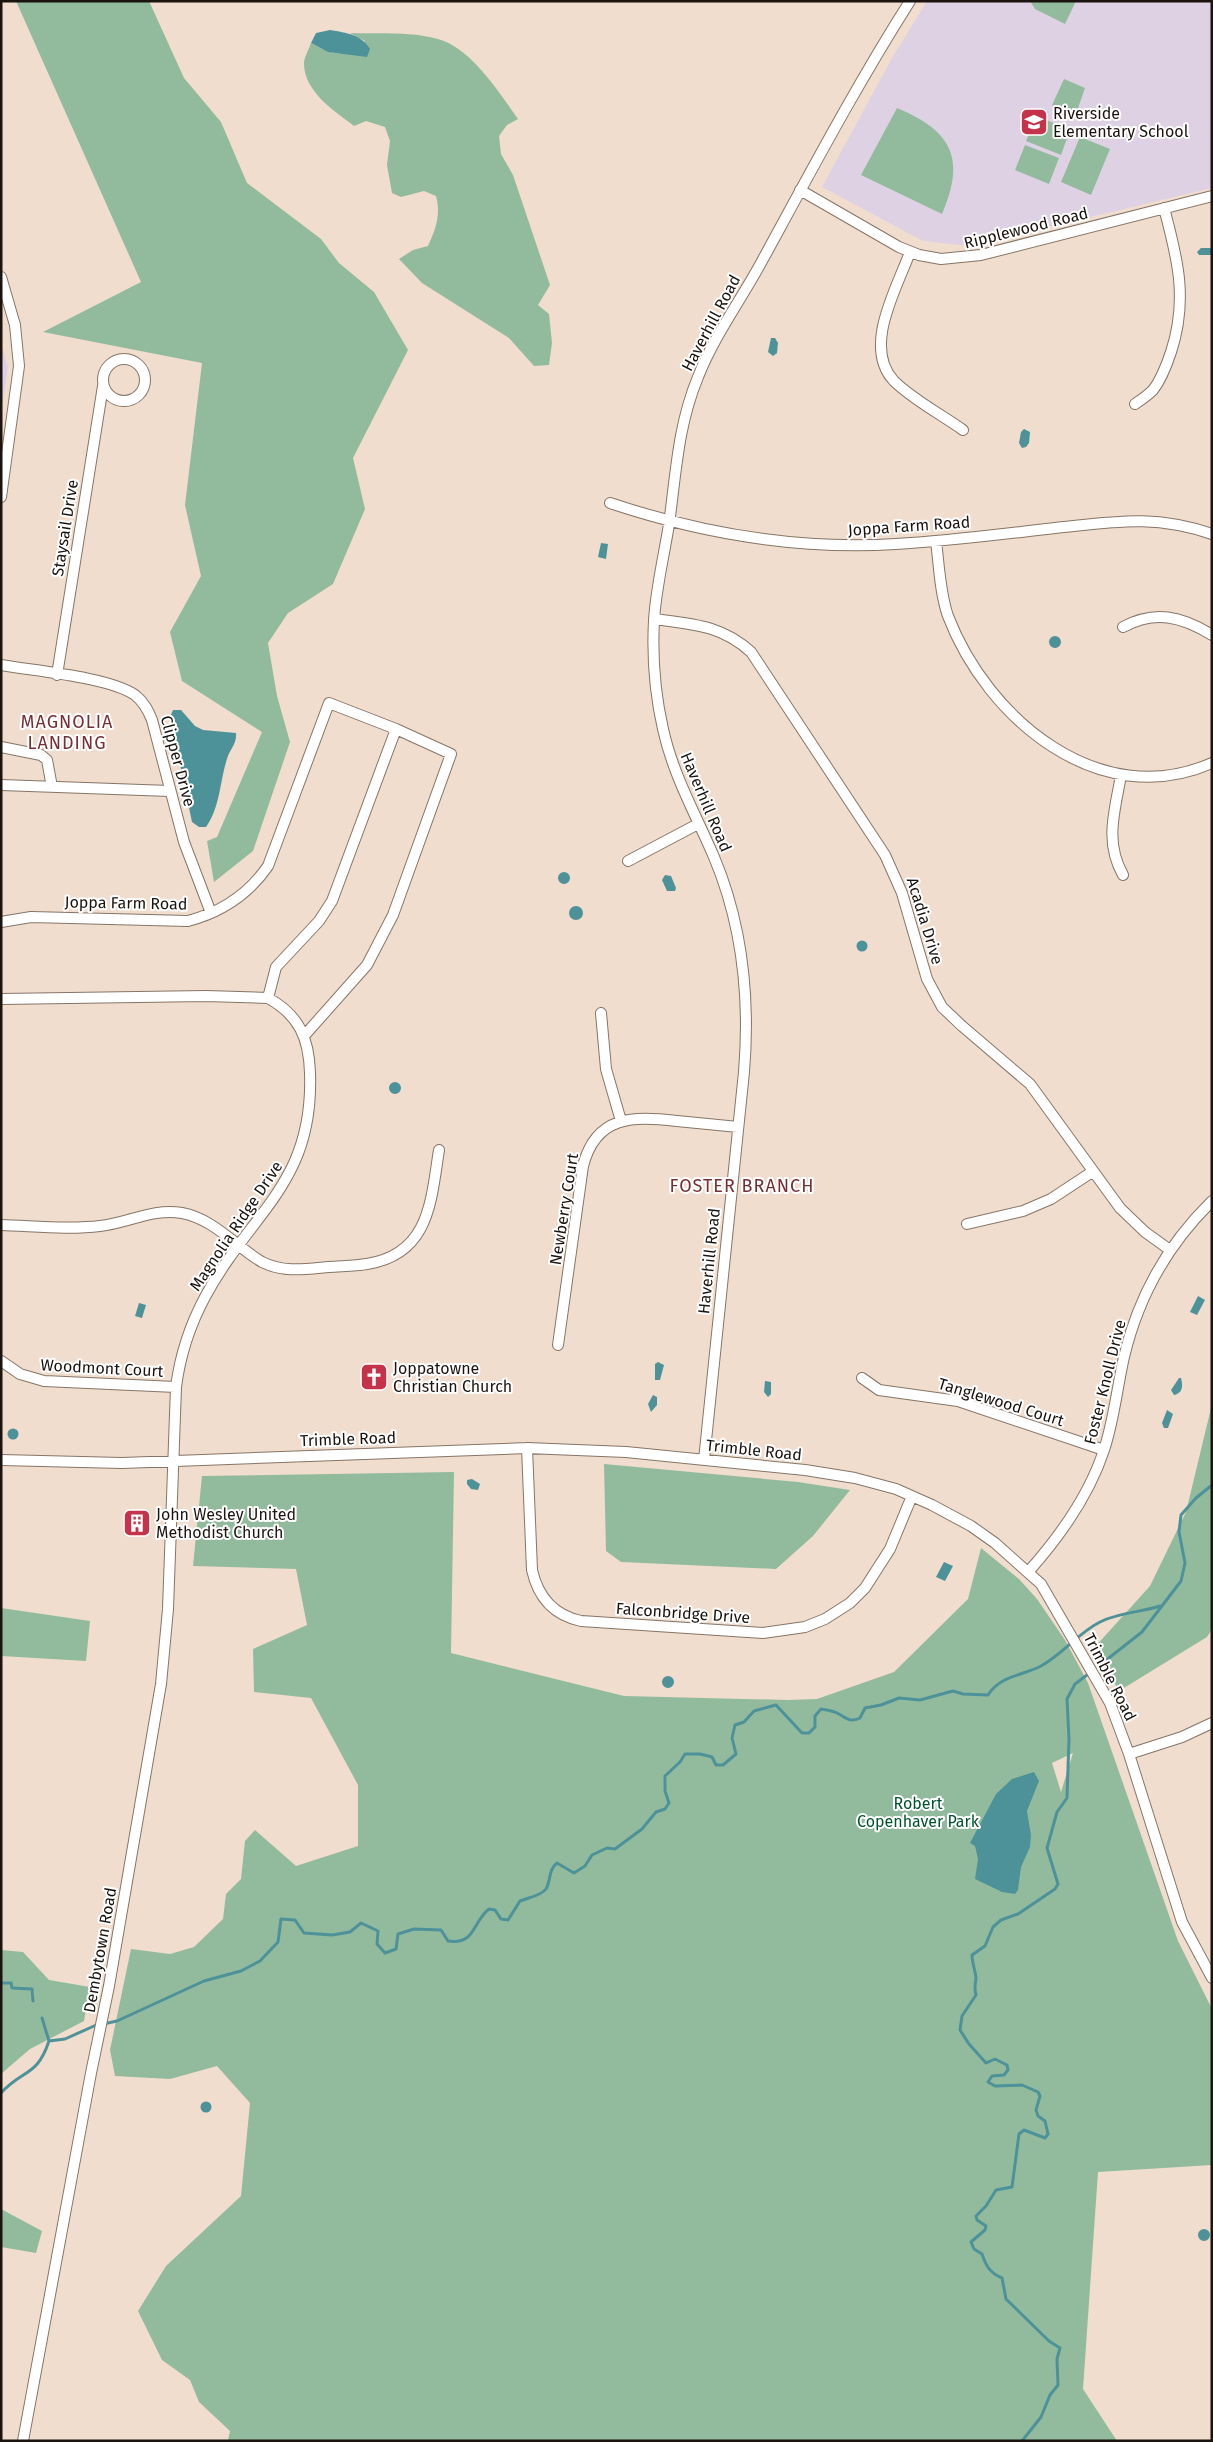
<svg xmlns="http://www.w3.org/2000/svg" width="1213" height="2442" font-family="'Fira Sans',sans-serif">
<rect width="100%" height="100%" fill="#f0ddcd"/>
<path fill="#dfd1e4" d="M927,1H1212V188L969,246L923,241L822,187L892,58Z
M1,343L8,367L1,412Z"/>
<path fill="#92bb9e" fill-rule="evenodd" d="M16,1H149L184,78L221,122L247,183L321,239L339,263L374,292L408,350L353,458L365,509L333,584L288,613L268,643L277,696L290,742L253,851L214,882L207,841L217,837L262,732L182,681L170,632L201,576L185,505L202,363L43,332L141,282Z
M1030,1H1076L1065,24L1035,9Z
M350,33C378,34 410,31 438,39C471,48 499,92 518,119L507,125L499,136L501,154L513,175L550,285L538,305L549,314L552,343L549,365L534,366L509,338L422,283L399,259L413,250L428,246C436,229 441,214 436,196L424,191L401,197L392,193L387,165L390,141L385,127L366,121L354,126C334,111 303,91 304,62C305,56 309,49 311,43C337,57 341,57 365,41Z
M1064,79L1085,88L1076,114L1073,115L1054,108L1052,105Z
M897,108C952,131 966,158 942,214L861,175Z
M1037,116L1070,130L1061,155L1026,141Z
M1080,137L1110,149L1091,195L1061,182Z
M1025,145L1059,158L1049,184L1015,170Z
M1212,1404V1629L1207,1637L1119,1691L1094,1648L1150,1586L1186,1512Z
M604,1464L798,1482L850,1490L813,1536L776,1569L621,1562L606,1551Z
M454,1472L451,1653L624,1696L788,1700L817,1699L894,1672L968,1599L981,1548L1019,1579L1037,1599L1065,1640L1088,1683L1178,1941L1212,2009V2165L1098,2172L1083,2389L1117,2441H228L230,2431L199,2402L190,2380L162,2360L138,2311L166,2266L241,2196L250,2103L217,2066L170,2079L115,2076L110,2050L131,1949L170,1954L194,1947L223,1919L226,1894L241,1879L245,1841L255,1830L296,1866L358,1846V1785L311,1698L254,1692L253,1649L307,1625L296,1569L193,1566L202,1476ZM1073,1753L1061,1792L1052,1763Z
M1,1608L90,1621L86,1661L1,1656Z
M1,1950L23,1952L49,1980L90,1987L84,2021L30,2049L1,2074Z
M1,2209L42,2231L36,2253L1,2247Z"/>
<path fill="#4e9299" d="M330,30C347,33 361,34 370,49L367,57L328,52L311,43L316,33Z
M1201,248H1212V255H1199L1197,252Z
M771,338H775L778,343L777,353L773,356L768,352Z
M1024,429L1030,432L1029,443L1026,447L1022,448L1019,443L1021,432Z
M601,543L608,544L606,559L598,557Z
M1049 642a6 6 0 1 1 12 0a6 6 0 1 1-12 0Z
M173,710H181L195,726L203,730L236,733C237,744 230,749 227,759C220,780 220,808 206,827H199L192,822L170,717Z
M558 878a6 6 0 1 1 12 0a6 6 0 1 1-12 0Z
M665,875L671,876L676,888L675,891H667L662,880Z
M569 913a7 7 0 1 1 14 0a7 7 0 1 1-14 0Z
M856.5 946a5.5 5.5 0 1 1 11 0a5.5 5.5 0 1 1-11 0Z
M389 1088a6 6 0 1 1 12 0a6 6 0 1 1-12 0Z
M1198,1296L1205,1300L1197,1315L1190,1312Z
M139,1303L146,1305L142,1318L135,1316Z
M658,1362L664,1365L660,1380H655V1364Z
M1179,1378H1181C1183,1386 1183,1393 1174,1395L1171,1390Z
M765,1381L771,1382V1394L768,1397L764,1392Z
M653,1395L657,1397V1405L651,1412L648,1404Z
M1167,1410L1173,1414L1168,1428H1164L1162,1423Z
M7.5 1434a5.5 5.5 0 1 1 11 0a5.5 5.5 0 1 1-11 0Z
M472,1479L480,1484L478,1490L471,1489L467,1484V1480Z
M944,1562L953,1566L945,1581L936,1577Z
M662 1682a6 6 0 1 1 12 0a6 6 0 1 1-12 0Z
M1034,1772L1039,1781L1027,1811L1031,1835L1030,1847L1021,1867L1018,1890L1015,1894L1002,1892L975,1879L978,1859L975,1846L970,1843L996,1794L1012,1779Z
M200.5 2107a5.5 5.5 0 1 1 11 0a5.5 5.5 0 1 1-11 0Z
M1198 2235a6 6 0 1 1 12 0a6 6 0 1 1-12 0Z"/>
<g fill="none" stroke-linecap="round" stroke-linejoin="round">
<path stroke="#4e9299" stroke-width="3" d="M1105,1661L1142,1632L1181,1581L1185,1563L1179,1532L1181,1515L1196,1498L1212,1485
M1,1983H11L12,1988L32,1989L33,2001
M42,2018L49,2041
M1,2093C23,2069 37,2077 49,2041L65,2039L94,2026L117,2021L204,1981L241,1971L260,1961L278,1942L281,1919L295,1920L304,1933L332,1935L350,1932L361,1923L378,1931L377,1944L385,1953L396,1949L398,1934L414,1929L441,1930L448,1941C476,1945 472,1922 489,1909L495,1910L501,1919L508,1920L520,1901C527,1898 541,1896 546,1889C551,1881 548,1870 557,1863L574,1873L585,1866L592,1855L607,1848L615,1849L642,1829L656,1812L665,1809L669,1803L665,1791V1776L680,1762L685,1754H700L712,1757L716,1765H723L736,1754L732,1738L735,1725L744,1722L754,1711L776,1705L802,1733H809L815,1727V1716L821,1709C826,1710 833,1711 837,1713C847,1718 849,1723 860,1718L865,1708L881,1705L899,1698L920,1700L953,1691L963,1694L988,1695C1001,1675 1022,1676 1041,1666C1063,1654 1078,1633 1100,1622C1117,1613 1142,1612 1160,1606
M1022,2441L1041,2417L1050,2395L1058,2385L1057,2359L1060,2348L1049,2341L1006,2299L1002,2278C990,2273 986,2266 982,2254L974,2249L971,2242L985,2230L986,2226L977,2220L976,2216L986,2206L996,2190L1012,2187L1019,2134L1024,2130L1045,2138L1048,2134L1045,2121L1038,2116L1036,2110L1040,2096L1038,2092L1022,2085L995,2086L988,2082L992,2076L1004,2075L1008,2070L1007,2065L995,2059L986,2063L969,2044L960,2030L962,2016L976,1995C974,1988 975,1985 976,1979C976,1973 972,1963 972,1955L985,1946L993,1927L1001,1920L1018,1914L1055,1889L1058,1884L1047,1848L1057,1812L1067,1798L1069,1739L1067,1699L1075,1684L1087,1675"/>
<g stroke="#867567" stroke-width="12">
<path id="minor" d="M800,190L899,247L919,255L941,259L981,255L1212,196
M910,252C897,288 862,347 894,381C912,399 942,415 963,430
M1,277L15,325L19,366L1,497
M103 380a21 21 0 1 1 42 0a21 21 0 1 1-42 0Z
M1135,404C1141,400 1148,395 1153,390C1161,380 1167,364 1171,352C1188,300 1178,260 1164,208
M610,503C703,534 798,550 896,544C949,541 1002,534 1055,528C1114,522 1153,514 1212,534
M936,541C939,565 940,593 948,616C987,718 1099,813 1212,763
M654,619C692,624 722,625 751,652L885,855L902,893L927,979L942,1007L962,1026L1030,1084L1120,1208L1145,1232L1170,1250
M1123,627C1155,610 1181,616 1212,635
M1,665C35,671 109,677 135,695C144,702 148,710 152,720L184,842L211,913
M57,675L103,386
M1,747L41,755L47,760L52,787
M1121,775C1115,811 1104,841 1123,875
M1,785L170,791
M628,861L698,824
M1,922L31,917L188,921C222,912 248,895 268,866L329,703L396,729L451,754L393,915L367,965L304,1036
M1,999L206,996L268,998L276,967L319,921L332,901L396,729
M601,1013L606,1069L621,1121
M967,1224L1023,1211L1051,1199L1092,1172
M1,1225C34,1226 68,1230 100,1226C129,1223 152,1208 182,1213C214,1219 235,1246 262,1262C284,1273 306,1269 329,1267C342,1266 355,1266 367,1264C430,1254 431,1200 439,1150
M558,1345L583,1166C596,1115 633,1116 677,1121C697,1123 718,1125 738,1127
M1,1361L20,1374L44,1381L176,1387
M862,1378L879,1390L958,1401L1104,1450
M527,1448L532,1570C538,1597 553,1615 581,1621L763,1633L805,1627L825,1619L850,1603L865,1588L890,1549L912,1496
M1,1460L122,1463L527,1448L626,1452L805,1470L855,1478L896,1489L932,1505L971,1526L995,1543L1041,1584L1110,1703L1129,1754L1182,1922L1212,1978
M704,1460L744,1072C750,999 743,926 714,857C696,815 673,775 663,729C655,694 652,657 654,620C656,588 664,556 669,524C676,473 678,425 698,377C714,336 741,300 762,261C810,173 856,86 910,1
M1029,1571C1061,1535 1089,1496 1104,1450C1114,1420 1117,1388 1124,1357C1138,1298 1168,1244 1212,1201
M1129,1754L1182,1737L1212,1723
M23,2441L91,2073L109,1986L161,1684L168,1609L176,1387C180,1356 190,1325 205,1297C251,1211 314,1184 310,1073C309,1038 299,1015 268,998"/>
</g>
<use href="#minor" stroke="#fff" stroke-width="10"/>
</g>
<defs>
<g id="school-square" transform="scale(1.4375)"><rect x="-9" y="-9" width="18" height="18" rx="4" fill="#c43349" stroke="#fff"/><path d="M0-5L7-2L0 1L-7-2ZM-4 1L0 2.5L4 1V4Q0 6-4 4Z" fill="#fff"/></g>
<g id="church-square" transform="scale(1.4375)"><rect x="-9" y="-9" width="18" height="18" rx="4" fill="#c43349" stroke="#fff"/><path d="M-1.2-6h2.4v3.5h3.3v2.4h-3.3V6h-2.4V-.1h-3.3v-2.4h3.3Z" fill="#fff"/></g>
<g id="building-square" transform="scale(1.4375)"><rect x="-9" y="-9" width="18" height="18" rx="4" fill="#c43349" stroke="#fff"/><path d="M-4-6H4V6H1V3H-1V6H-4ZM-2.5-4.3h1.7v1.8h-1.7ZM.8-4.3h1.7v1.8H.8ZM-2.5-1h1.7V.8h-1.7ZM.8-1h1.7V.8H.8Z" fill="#fff"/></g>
</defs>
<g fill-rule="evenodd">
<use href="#school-square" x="1034" y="122"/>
<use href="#church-square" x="374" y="1377"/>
<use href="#building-square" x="137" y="1523"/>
</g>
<g text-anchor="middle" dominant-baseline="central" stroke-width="4" stroke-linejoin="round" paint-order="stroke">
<g font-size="16" fill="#1a130e" stroke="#fff" text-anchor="start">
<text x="1053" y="113">Riverside<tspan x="1053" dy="18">Elementary School</tspan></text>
<text x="393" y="1368">Joppatowne<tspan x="393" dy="18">Christian Church</tspan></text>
<text x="156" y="1514">John Wesley United<tspan x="156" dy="18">Methodist Church</tspan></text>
</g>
<g font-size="16" fill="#1a130e" stroke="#fff">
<text transform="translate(1026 228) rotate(-14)">Ripplewood Road</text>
<text transform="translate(711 323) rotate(-62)">Haverhill Road</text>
<text transform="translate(909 526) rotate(-4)">Joppa Farm Road</text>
<text transform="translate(65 528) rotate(-81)">Staysail Drive</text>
<text transform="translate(178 761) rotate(75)">Clipper Drive</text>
<text transform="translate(706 802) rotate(67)">Haverhill Road</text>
<text transform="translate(126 903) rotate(1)">Joppa Farm Road</text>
<text transform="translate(925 921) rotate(73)">Acadia Drive</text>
<text transform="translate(564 1209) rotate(-81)">Newberry Court</text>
<text transform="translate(236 1226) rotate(-56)">Magnolia Ridge Drive</text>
<text transform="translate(709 1261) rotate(-84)">Haverhill Road</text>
<text transform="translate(102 1368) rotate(3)">Woodmont Court</text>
<text transform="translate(1105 1382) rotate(-76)">Foster Knoll Drive</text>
<text transform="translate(1001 1402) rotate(17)">Tanglewood Court</text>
<text transform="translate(348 1439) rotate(-2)">Trimble Road</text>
<text transform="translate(754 1450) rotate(6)">Trimble Road</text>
<text transform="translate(683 1613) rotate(4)">Falconbridge Drive</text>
<text transform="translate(1110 1677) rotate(63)">Trimble Road</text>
<text transform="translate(100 1950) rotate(-80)">Dembytown Road</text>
</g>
<g font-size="16" fill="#00542b" stroke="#fff">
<text x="918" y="1803">Robert<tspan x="918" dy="18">Copenhaver Park</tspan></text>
</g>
<g font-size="18" letter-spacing="1" fill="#762f35" stroke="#fff">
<text x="67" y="722">MAGNOLIA<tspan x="67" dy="21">LANDING</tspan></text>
<text x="742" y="1186">FOSTER BRANCH</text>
</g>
</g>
<rect width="1213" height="2442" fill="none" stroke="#1a130e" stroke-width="5"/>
</svg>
